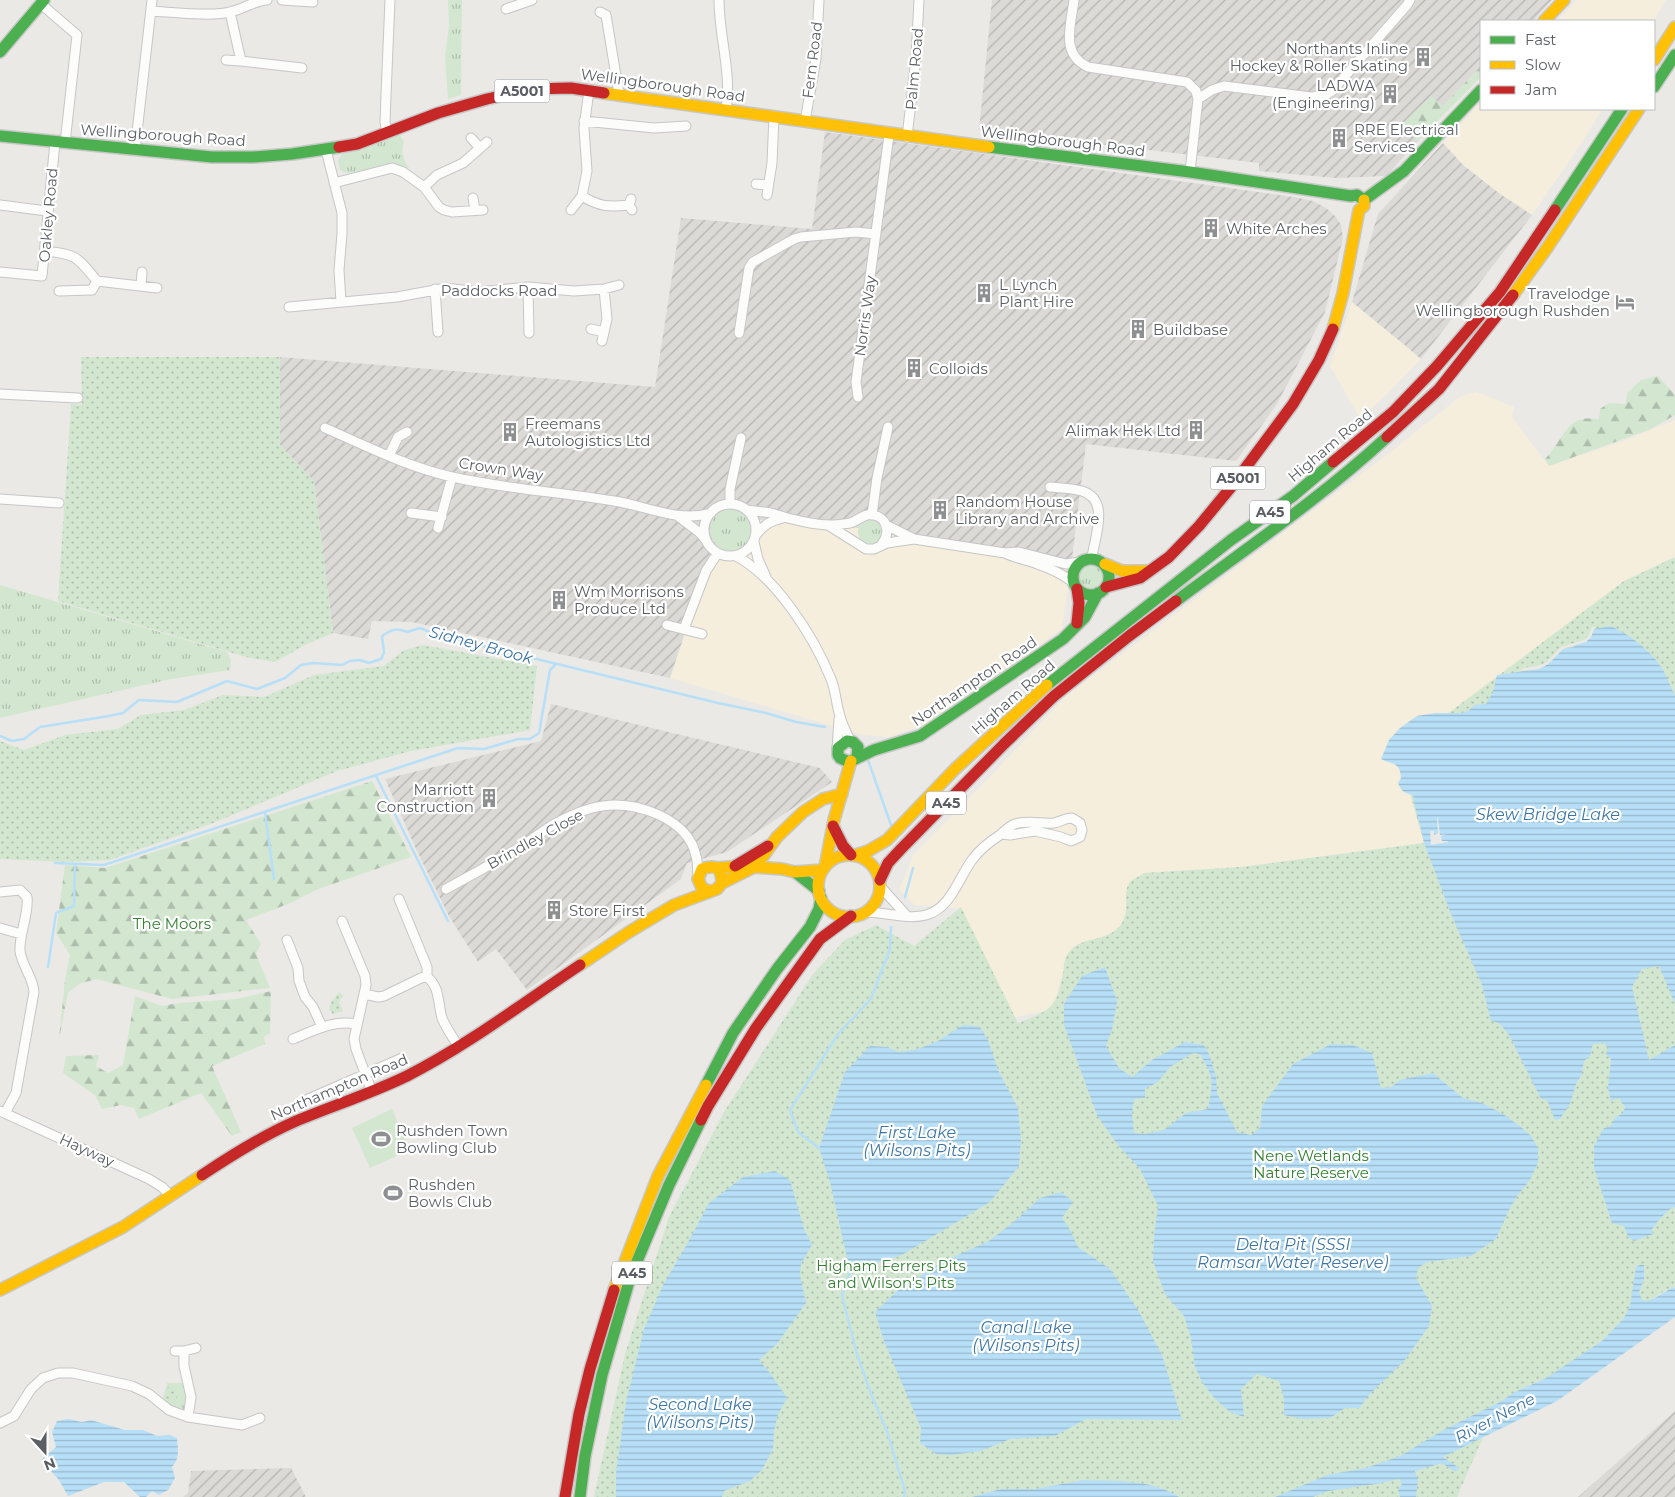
<svg xmlns="http://www.w3.org/2000/svg" width="1675" height="1497" font-family="Montserrat,sans-serif">
<defs>
<pattern id="industrial-furrows" width="10" height="10" patternUnits="userSpaceOnUse" patternTransform="scale(1.25)"><rect width="10" height="10" fill="#dcdad6"/><path d="M-1 1l2-2M0 10L10 0M9 11l2-2" fill="none" stroke="#b5b4b1"/></pattern>
<pattern id="grass-tufts" width="24" height="20" patternUnits="userSpaceOnUse" patternTransform="scale(1.25)"><rect width="24" height="20" fill="#d3e7d0"/><path d="M3 7l-1-3M5 7V3M7 7l1-3M15 17l-1-3M17 17v-4M19 17l1-3" fill="none" stroke="#aebeac"/></pattern>
<pattern id="forest-firs" width="22" height="20" patternUnits="userSpaceOnUse" patternTransform="scale(1.25)"><rect width="22" height="20" fill="#d3e7d0"/><path d="M5 1l3.5 6h-7zM16 11l3.5 6h-7z" fill="#aebeac"/></pattern>
<pattern id="park-dots" width="8" height="8" patternUnits="userSpaceOnUse" patternTransform="scale(1.25)"><rect width="8" height="8" fill="#d3e7d0"/><path d="M2 2h.1M6 6h.1" fill="none" stroke="#aebeac" stroke-width="1.8" stroke-linecap="round"/></pattern>
<pattern id="water-rules" width="6" height="5" patternUnits="userSpaceOnUse" patternTransform="scale(1.25)"><rect width="6" height="5" fill="#b7dff7"/><path d="M0 2.5h6" fill="none" stroke="#98b8cc"/></pattern>
</defs>
<rect width="100%" height="100%" fill="#eae9e5"/>
<path fill="#f5eedd" d="M1577,0H1666L1653,21H1557Z
M1481,102V109H1602L1583,141L1532,215L1500,194L1463,165L1443,143Z
M1352,302L1407,347L1421,359L1380,401L1360,418L1330,366Z
M1477,392L1514,407L1512,417L1549,466L1623,441L1675,420V557L1624,581L1576,618L1424,843L1241,867L1144,873L1126,891V916L1119,928L1108,935L1075,946L1069,952L1054,1004L1046,1011L1015,1017L961,908L915,905L899,890L914,854L988,779L1066,696L1380,460L1461,396Z
M789,517L858,528V534H883L998,550L1071,567L1062,629L924,725L889,737L863,735L670,678L705,572L718,548L726,551H736L744,547L750,539L752,530L750,521Z"/>
<path fill="url(#industrial-furrows)" d="M992,0H1552L1533,21H1481V66L1443,106L1401,125L1418,141L1386,176L1336,178L1259,171V163L979,130Z
M825,132L1293,197L1313,201L1326,208L1336,217L1341,225L1343,238L1325,312L1277,404L1236,461L1086,444L1071,567L998,550L883,534L877,522L873,520L861,523L858,528L789,517L750,521L745,514L713,542L718,548L705,572L670,678L412,622L372,621L368,639L333,633L314,481L280,445V357L655,387L681,218L812,229Z
M1443,143L1463,165L1500,194L1532,215L1421,359L1407,347L1352,302L1378,214Z
M551,704L820,768L832,782L727,852L687,863L681,879L527,990L496,949L478,962L449,916L417,851L385,779L541,741Z
M1675,1411V1497H1578Z
M291,1468L306,1497H183L188,1493L191,1471Z"/>
<path fill="url(#grass-tufts)" d="M448,0H462L461,95L448,99L445,57L449,25Z
M399,133L404,142C400,152 404,160 409,168C402,166 396,164 389,164C376,165 349,178 340,170L338,161L342,154Z
M710 530a21 21 0 1 1 42 0a21 21 0 1 1-42 0Z
M858 532a12 12 0 1 1 24 0a12 12 0 1 1-24 0Z
M1078 576a12 12 0 1 1 24 0a12 12 0 1 1-24 0Z
M0,585L227,652L231,660L230,670L171,679L0,718Z
M167,1383H185L187,1395L184,1412L165,1404L163,1398Z"/>
<path fill="url(#forest-firs)" d="M1481,66V77L1418,141L1401,125L1431,96L1443,106Z
M1658,376L1675,395V415L1651,429L1549,466L1545,459C1557,448 1566,421 1583,419C1588,418 1594,419 1599,419L1600,409L1609,403L1626,404L1627,393L1641,380Z
M372,781L411,857L318,889L293,902L246,920L261,944L256,954L270,988L172,999L96,979L79,984L68,993L59,1039L65,980L70,955L56,933L65,865L105,868Z
M271,991L270,1033L264,1037L265,1044L212,1066L241,1132L232,1136L201,1093L139,1119L134,1108L121,1105L102,1109L95,1095L63,1073L66,1056L99,1055L96,1066L108,1073L123,1065L135,996L162,1006L179,1003L236,999Z"/>
<path fill="url(#park-dots)" d="M81,357H280V445L314,481L333,633L307,644L275,662L246,657L58,601L71,404L82,405Z
M1675,557V1287L1666,1290L1624,1318L1602,1341L1569,1364L1546,1378L1532,1384L1498,1403L1457,1497H594L625,1354L669,1217L724,1112L813,974L845,940L876,925L914,946L961,907L1018,1023C1050,1010 1056,1010 1063,974C1064,966 1064,958 1069,952C1081,936 1106,942 1119,927C1133,911 1120,892 1131,881C1134,878 1141,876 1144,873L1241,867L1424,843L1398,751L1624,581Z
M423,645L537,666L530,730L411,751L337,771L213,823L110,860L66,862L0,859V741L24,750L65,735L118,729L141,715L184,710L223,695L264,697L314,675L384,666L404,650Z
M339,992L344,996L341,998L339,1003L343,1011L333,1014L329,1009L331,1002Z
M168,1387L179,1390L176,1401L165,1398Z"/>
<path fill="#d3e7d0" d="M392,1109L410,1150L370,1168L352,1128Z"/>
<path fill="url(#water-rules)" fill-rule="evenodd" d="M1611,626C1629,635 1647,647 1659,664C1666,673 1670,686 1675,696V1004L1659,966L1642,969L1632,987L1649,1060L1675,1045V1207C1665,1210 1659,1221 1652,1229L1653,1234L1634,1241L1628,1237L1624,1226L1612,1223L1594,1168V1146L1604,1128L1610,1127L1615,1118L1623,1113L1625,1107L1619,1098L1611,1101L1608,1088L1611,1059L1606,1054L1608,1048L1604,1043L1593,1044L1590,1056L1584,1061L1581,1076L1576,1084L1570,1104L1560,1119L1555,1120L1547,1100L1541,1099L1509,1035L1499,1023L1491,1021L1482,985L1451,914L1424,843C1421,826 1415,811 1413,795C1404,793 1401,791 1398,783L1401,778C1400,762 1393,765 1381,759L1389,740L1400,728L1417,716L1435,713H1461L1468,711L1475,705L1486,704L1493,692L1497,675L1539,669L1548,664L1563,649L1573,647L1591,637L1594,629Z
M1105,967L1117,1001L1112,1030L1106,1046L1119,1068L1132,1077L1152,1060L1185,1042L1204,1045L1209,1054L1216,1077L1217,1093L1237,1132L1251,1135L1260,1128L1262,1106L1293,1064L1331,1044L1353,1045L1372,1053L1381,1088L1391,1087L1400,1080L1433,1073L1463,1098L1482,1103L1503,1114L1521,1127L1531,1136L1538,1148V1163L1530,1180L1517,1196L1508,1212L1496,1239L1471,1256L1427,1262L1418,1268L1416,1278L1432,1306L1429,1326L1405,1360L1371,1393L1359,1408H1345L1330,1418L1302,1419L1284,1415V1399L1279,1381L1257,1374L1241,1389L1244,1417L1230,1412L1214,1398L1202,1382L1195,1367L1191,1338L1184,1316L1165,1294L1153,1261L1154,1236L1158,1206L1140,1169L1117,1144L1097,1115L1064,1025V1004L1082,976ZM1193,1053L1200,1054C1215,1080 1213,1080 1208,1109L1186,1113L1164,1130L1144,1134L1134,1133L1132,1114L1134,1099L1145,1098V1089L1158,1082L1170,1067Z
M963,1025L980,1027L988,1040L998,1070L1018,1108L1021,1140L1019,1166L990,1202L902,1255L850,1271L830,1182L819,1148L845,1072L870,1046L886,1047L899,1052L918,1049L938,1041Z
M775,1171L790,1180L804,1229L812,1245L801,1264L800,1275L806,1303L777,1344L759,1360L770,1373L787,1398L778,1414L774,1431L773,1449L762,1470L750,1481L724,1491L722,1497H616V1473L626,1402L644,1329L663,1285L687,1244L709,1203L743,1177Z
M1061,1192L1073,1202L1062,1218L1069,1228L1078,1247L1110,1269L1137,1308L1162,1355L1182,1420L1086,1419L1055,1436L1010,1439L981,1451L951,1455L936,1454L920,1443L921,1428L884,1341L875,1312L897,1291L942,1262L989,1241L1016,1220L1040,1198Z
M1640,1265H1644V1279L1639,1292L1642,1300C1652,1304 1664,1290 1675,1287V1317L1557,1401L1443,1457L1459,1468L1458,1470L1454,1471L1442,1463L1415,1471L1418,1480L1416,1497H1400L1398,1489L1402,1484L1399,1479L1376,1484L1328,1491L1313,1497H1275L1327,1475L1366,1468L1400,1456L1445,1429L1498,1403L1515,1392L1546,1378L1602,1341L1624,1318L1630,1306L1636,1267Z
M68,1419L82,1422L91,1420L125,1430H143L157,1436L170,1435L177,1438C178,1450 180,1458 172,1467L175,1478L168,1490L159,1495L152,1491L146,1497H140L124,1482H104L68,1496L59,1480L41,1460L56,1447L52,1432L57,1421Z
M1083,1480C1114,1481 1152,1479 1179,1497H972L1001,1489H1035Z"/>
<path fill="#eae9e5" d="M1592,627H1595L1591,637L1586,642L1563,649L1548,664L1539,669L1520,671L1523,668L1538,666L1547,662L1561,647L1584,640L1589,635Z
M1437,818H1438L1440,835L1447,834L1441,836L1442,841H1448V842L1431,845L1430,831H1434V835L1438,833Z"/>
<g fill="none" stroke-linecap="round" stroke-linejoin="round">
<path stroke="#b7dff7" stroke-width="2.5" d="M0,736L12,741L24,739L40,727L109,716L123,713L139,700L177,702L227,681L257,689L285,678L301,665L313,663L342,665L350,661L360,660L369,663L381,659L384,653L382,636C391,630 396,627 407,632L420,628L445,638L468,641L501,652L520,655L718,703L766,713L796,722L825,727
M868,760L891,825
M376,776L448,921
M265,812L274,879
M55,863L104,865L458,748L484,749L518,739H530L539,733L550,670L556,664
M905,897L913,868
M48,967L56,913L74,906L75,864
M819,1148L798,1132L790,1110L838,1034L871,999L890,949L891,927
M850,1271L842,1296L857,1354L873,1399L887,1431L902,1481L905,1492L904,1497"/>
<g stroke="#c6c6c6" stroke-width="11">
<path id="street" d="M282,0L313,2
M719,0C719,36 732,74 726,109
M1074,0C1071,25 1060,54 1088,67L1187,82L1196,91L1198,99L1190,172
M41,4L77,35L65,143
M506,9L532,0
M151,11C171,12 212,17 230,12C243,9 254,1 267,0
M230,12L241,61L302,68
M600,12L606,15L619,94
M226,60L241,61
M1198,99L1212,90L1224,86L1311,97L1325,95L1332,91L1407,5L1410,0
M584,121L654,128L686,126
M805,121L816,59L819,0
M387,132L385,122L386,95L390,0
M907,137L916,58L919,0
M471,138L480,148
M135,150L152,0
M326,150L342,213V234L339,270L341,302
M334,183L392,168L403,172L424,187L439,207L444,210L452,212L483,210
M756,184L768,185
M424,187L437,175L463,163L487,142
M767,195L772,163L774,116
M582,196L587,171L584,128L589,90
M473,198L475,210
M631,199L629,205L632,210
M0,205L47,211
M571,210L582,196C600,207 608,207 629,205
M45,251C77,254 77,257 97,281L157,288
M0,272L42,276L55,142
M141,286L142,272
M528,287L529,333
M435,289L438,332
M59,291L92,290L97,281
M289,307L397,297L446,288L478,292L528,287L574,291L604,289L619,285
M591,329L604,332
M739,333L749,268L753,262L794,239L801,237L856,232L876,234
M602,341L607,319L604,289
M0,394L78,398
M858,397L856,382L889,135
M325,428C366,446 408,467 452,477C506,489 560,492 614,501C647,506 678,523 711,513
M389,456L398,437L407,432
M1050,487C1060,488 1072,488 1082,491C1111,500 1094,538 1092,558
M0,499L59,503
M704 530a26 26 0 1 1 52 0a26 26 0 1 1-52 0Z
M730,504V489L741,438
M747,510C756,512 766,511 774,514C789,519 815,525 830,525C837,525 843,524 850,523C858,521 865,512 874,515C889,519 890,535 881,545
M411,513L442,517
M872,515L877,478L888,427
M679,517L700,533L705,539
M828,525L866,549H874L887,543L914,539
M886,525L914,539L1005,553L1019,552L1066,564L1079,562
M438,528L452,477
M756,535C764,524 771,521 783,518
M754,542L758,559L766,577
M1005,553C1017,559 1028,560 1040,565C1052,569 1063,575 1073,582
M736,556C776,577 814,637 831,679C836,691 836,704 840,716C842,725 847,733 850,741
M667,625L702,634
M684,629L706,571L717,554
M837,749L839,719
M880,886L906,915
M446,889C470,876 495,862 519,848C530,841 540,833 551,826C587,805 619,797 659,815C676,823 692,836 696,856C698,861 697,868 698,874
M0,892L20,890L27,897C29,915 19,933 20,951C22,966 33,977 34,992L16,1093L5,1113
M399,899L427,967V977
M865,912C884,912 908,920 926,915C951,908 958,879 972,860C980,849 989,842 1000,835C1005,831 1009,826 1015,824C1028,820 1041,824 1054,823C1060,822 1065,818 1072,818L1080,823L1082,830L1080,837L1071,841L1061,837L1035,831L1010,835L1001,834
M342,921L365,976L366,985L354,1039L356,1049L372,1092
M0,928L21,934
M287,940L298,968L299,981L305,997L313,1007L322,1027
M427,977C440,986 438,1005 442,1018C446,1028 453,1038 459,1047
M364,994L378,997L384,996L421,978L427,977
M293,1039C315,1030 333,1020 356,1024
M308,1099L402,1058
M0,1111L149,1179L162,1187L171,1196
M175,1351H184L196,1348
M184,1351V1366L191,1397L188,1417
M0,1423L14,1416L31,1389L43,1378L58,1373H73L132,1386L149,1394L169,1410L188,1417L242,1425L260,1418"/>
</g>
<g stroke="#c7c7c7" stroke-width="14">
<path id="fast" d="M0,52L44,0
M1654,87L1675,55
M0,136L212,157H253L292,154L339,147
M989,147L1190,172L1351,196L1357,195L1364,200
M1364,200L1404,171L1481,90
M1555,210L1622,109
M1073 577a18 18 0 1 1 36 0a18 18 0 1 1-36 0Z
M1176,601C1247,548 1321,498 1387,437
M1047,685L1231,540L1293,496L1333,462
M857,757L858,747L853,742L847,741L838,748V755L840,758L849,762L874,750L920,736L1063,639L1085,617L1098,593
M795,872L819,891
M706,1085L733,1033L777,969L810,927L819,909L821,898
M580,1497L585,1456L602,1375L630,1278L669,1185L701,1120"/>
</g>
<g stroke="#c7c7c7" stroke-width="14">
<path id="slow" d="M1544,21L1564,0
M1654,60L1675,27
M604,93L989,147
M1513,295L1547,248L1639,109
M1333,329L1343,293L1359,210L1364,206V200
M1105,564L1122,571H1149
M856,855L868,851L887,840L955,769L1047,685
M818 886a31 31 0 1 1 62 0a31 31 0 1 1-62 0Z
M825,867L834,820L851,761
M717,868L743,866L782,869L795,872L823,870
M722,883L756,866L777,837L803,812L823,799L842,794
M580,965L629,932L674,905L717,889L722,883C721,868 717,864 702,869L698,879L702,888L709,891
M0,1290L123,1227L202,1175
M614,1290L658,1176L706,1085"/>
</g>
<g stroke="#c7c7c7" stroke-width="14">
<path id="jam" d="M339,147L357,144L438,113L487,99L531,89L571,88L604,93
M1387,437L1439,389L1513,295
M1333,462L1393,412L1437,366L1500,292L1555,210
M1106,587L1140,578L1169,557L1199,526L1232,486L1293,404L1319,360L1333,329
M1077,589L1079,603L1077,623
M833,826L843,846L851,855
M735,866L768,846
M880,880L888,863L901,849L1004,744L1054,696L1129,636L1176,601
M701,1120L708,1106L756,1028L820,939L851,916
M202,1175C232,1155 262,1136 294,1122C332,1106 370,1094 407,1076C468,1045 523,1003 580,965
M565,1497L579,1414L590,1369L614,1290"/>
</g>
<use href="#street" stroke="#fcfcfb" stroke-width="9"/>
<use href="#fast" stroke="#4caf50" stroke-width="11"/>
<use href="#slow" stroke="#ffc107" stroke-width="11"/>
<use href="#jam" stroke="#c62828" stroke-width="11"/>
</g>
<defs>
<g id="building-bare" transform="scale(1.5)"><path d="M-4-6H4V6H1V3H-1V6H-4ZM-2.5-4.3h1.7v1.8h-1.7ZM.8-4.3h1.7v1.8H.8ZM-2.5-1h1.7V.8h-1.7ZM.8-1h1.7V.8H.8Z" fill="#8d8f90" stroke="#fff" stroke-width="2.5" paint-order="stroke"/></g>
<g id="hotel-bare" transform="scale(1.5)"><path d="M-6-4.5h1.5V1H6V5H4.5V3h-9V5H-6ZM-4 0a1.8 1.8 0 1 1 3.6 0ZM.5 0V-2.5h3Q6-2.5 6 0Z" fill="#8d8f90" stroke="#fff" stroke-width="2.5" paint-order="stroke"/></g>
<g id="stadium-bare" transform="scale(1.5)"><path d="M0-5a6.5 5 0 1 0 0 10a6.5 5 0 1 0 0-10ZM-3.5-1.8h7v3.6h-7Z" fill="#8d8f90" stroke="#fff" stroke-width="2.5" paint-order="stroke"/></g>
</defs>
<g fill-rule="evenodd">
<use href="#building-bare" x="1423" y="57"/>
<use href="#building-bare" x="1390" y="94"/>
<use href="#building-bare" x="1339" y="138"/>
<use href="#building-bare" x="1211" y="228"/>
<use href="#building-bare" x="984" y="293"/>
<use href="#hotel-bare" x="1625" y="302"/>
<use href="#building-bare" x="1138" y="329"/>
<use href="#building-bare" x="914" y="368"/>
<use href="#building-bare" x="1196" y="430"/>
<use href="#building-bare" x="510" y="432"/>
<use href="#building-bare" x="940" y="510"/>
<use href="#building-bare" x="559" y="600"/>
<use href="#building-bare" x="489" y="798"/>
<use href="#building-bare" x="554" y="910"/>
<use href="#stadium-bare" x="381" y="1139"/>
<use href="#stadium-bare" x="393" y="1193"/>
</g>
<g text-anchor="middle" dominant-baseline="central" stroke-width="4.5" stroke-linejoin="round" paint-order="stroke">
<g fill="#fff" stroke="#8c8f92" stroke-width="1">
<rect x="494.5" y="79.5" width="55" height="23" rx="4"/>
<rect x="1210.5" y="466.5" width="55" height="23" rx="4"/>
<rect x="1250" y="500.5" width="40" height="23" rx="4"/>
<rect x="926" y="791.5" width="40" height="23" rx="4"/>
<rect x="612" y="1261.5" width="40" height="23" rx="4"/>
</g>
<g font-size="14" font-weight="bold" fill="#5b5f63">
<text x="522" y="91">A5001</text>
<text x="1238" y="478">A5001</text>
<text x="1270" y="512">A45</text>
<text x="946" y="803">A45</text>
<text x="632" y="1273">A45</text>
</g>
<g font-size="15" fill="#5b5f63" stroke="#fff" text-anchor="start">
<text x="1408" y="48" text-anchor="end">Northants Inline<tspan x="1408" dy="17">Hockey &amp; Roller Skating</tspan></text>
<text x="1375" y="85" text-anchor="end">LADWA<tspan x="1375" dy="17">(Engineering)</tspan></text>
<text x="1354" y="129">RRE Electrical<tspan x="1354" dy="17">Services</tspan></text>
<text x="1226" y="228">White Arches</text>
<text x="999" y="284">L Lynch<tspan x="999" dy="17">Plant Hire</tspan></text>
<text x="1610" y="293" text-anchor="end">Travelodge<tspan x="1610" dy="17">Wellingborough Rushden</tspan></text>
<text x="1153" y="329">Buildbase</text>
<text x="929" y="368">Colloids</text>
<text x="525" y="423">Freemans<tspan x="525" dy="17">Autologistics Ltd</tspan></text>
<text x="1181" y="430" text-anchor="end">Alimak Hek Ltd</text>
<text x="955" y="501">Random House<tspan x="955" dy="17">Library and Archive</tspan></text>
<text x="574" y="591">Wm Morrisons<tspan x="574" dy="17">Produce Ltd</tspan></text>
<text x="474" y="789" text-anchor="end">Marriott<tspan x="474" dy="17">Construction</tspan></text>
<text x="569" y="910">Store First</text>
<text x="396" y="1130">Rushden Town<tspan x="396" dy="17">Bowling Club</tspan></text>
<text x="408" y="1184">Rushden<tspan x="408" dy="17">Bowls Club</tspan></text>
</g>
<g font-size="15" fill="#5b5f63" stroke="#fff">
<text transform="translate(812 60) rotate(-83)">Fern Road</text>
<text transform="translate(914 69) rotate(-85)">Palm Road</text>
<text transform="translate(663 85) rotate(8)">Wellingborough Road</text>
<text transform="translate(163 135) rotate(4)">Wellingborough Road</text>
<text transform="translate(1063 141) rotate(7)">Wellingborough Road</text>
<text transform="translate(48 215) rotate(-85)">Oakley Road</text>
<text x="499" y="290">Paddocks Road</text>
<text transform="translate(865 316) rotate(-82)">Norris Way</text>
<text transform="translate(1330 445) rotate(-40)">Higham Road</text>
<text transform="translate(501 469) rotate(9)">Crown Way</text>
<text transform="translate(974 681) rotate(-34)">Northampton Road</text>
<text transform="translate(1013 697) rotate(-41)">Higham Road</text>
<text transform="translate(535 839) rotate(-29)">Brindley Close</text>
<text transform="translate(339 1087) rotate(-23)">Northampton Road</text>
<text transform="translate(87 1150) rotate(25)">Hayway</text>
</g>
<g font-size="15" fill="#348133" stroke="#fff">
<text x="172" y="923">The Moors</text>
<text x="1311" y="1155">Nene Wetlands<tspan x="1311" dy="17">Nature Reserve</tspan></text>
<text x="891" y="1265">Higham Ferrers Pits<tspan x="891" dy="17">and Wilson's Pits</tspan></text>
</g>
<g font-size="16" font-style="italic" fill="#3c76a8" stroke="#fff">
<text transform="translate(481 645) rotate(15)">Sidney Brook</text>
<text x="1548" y="814">Skew Bridge Lake</text>
<text x="917" y="1132">First Lake<tspan x="917" dy="18">(Wilsons Pits)</tspan></text>
<text x="1293" y="1244">Delta Pit (SSSI<tspan x="1293" dy="18">Ramsar Water Reserve)</tspan></text>
<text x="1026" y="1327">Canal Lake<tspan x="1026" dy="18">(Wilsons Pits)</tspan></text>
<text x="700" y="1404">Second Lake<tspan x="700" dy="18">(Wilsons Pits)</tspan></text>
<text transform="translate(1495 1418) rotate(-28)">River Nene</text>
</g>
</g>
<rect x="1480" y="20" width="175" height="90" fill="#ffffff" stroke="#bdbfc1"/>
<rect x="1490" y="36" width="25" height="8" fill="#4caf50" stroke="#bdbfc1"/>
<text x="1525" y="45" font-size="15" fill="#5b5f63">Fast</text>
<rect x="1490" y="61" width="25" height="8" fill="#ffc107" stroke="#bdbfc1"/>
<text x="1525" y="70" font-size="15" fill="#5b5f63">Slow</text>
<rect x="1490" y="86" width="25" height="8" fill="#c62828" stroke="#bdbfc1"/>
<text x="1525" y="95" font-size="15" fill="#5b5f63">Jam</text>
<g transform="translate(45 1452) rotate(159)" stroke="#ffffff" stroke-width="4" paint-order="stroke">
<path d="M0-4L9 19L0 12L-9 19Z" fill="#5b5f63"/>
<text y="-8" font-size="14" font-weight="bold" text-anchor="middle" fill="#5b5f63">N</text>
</g>
</svg>
